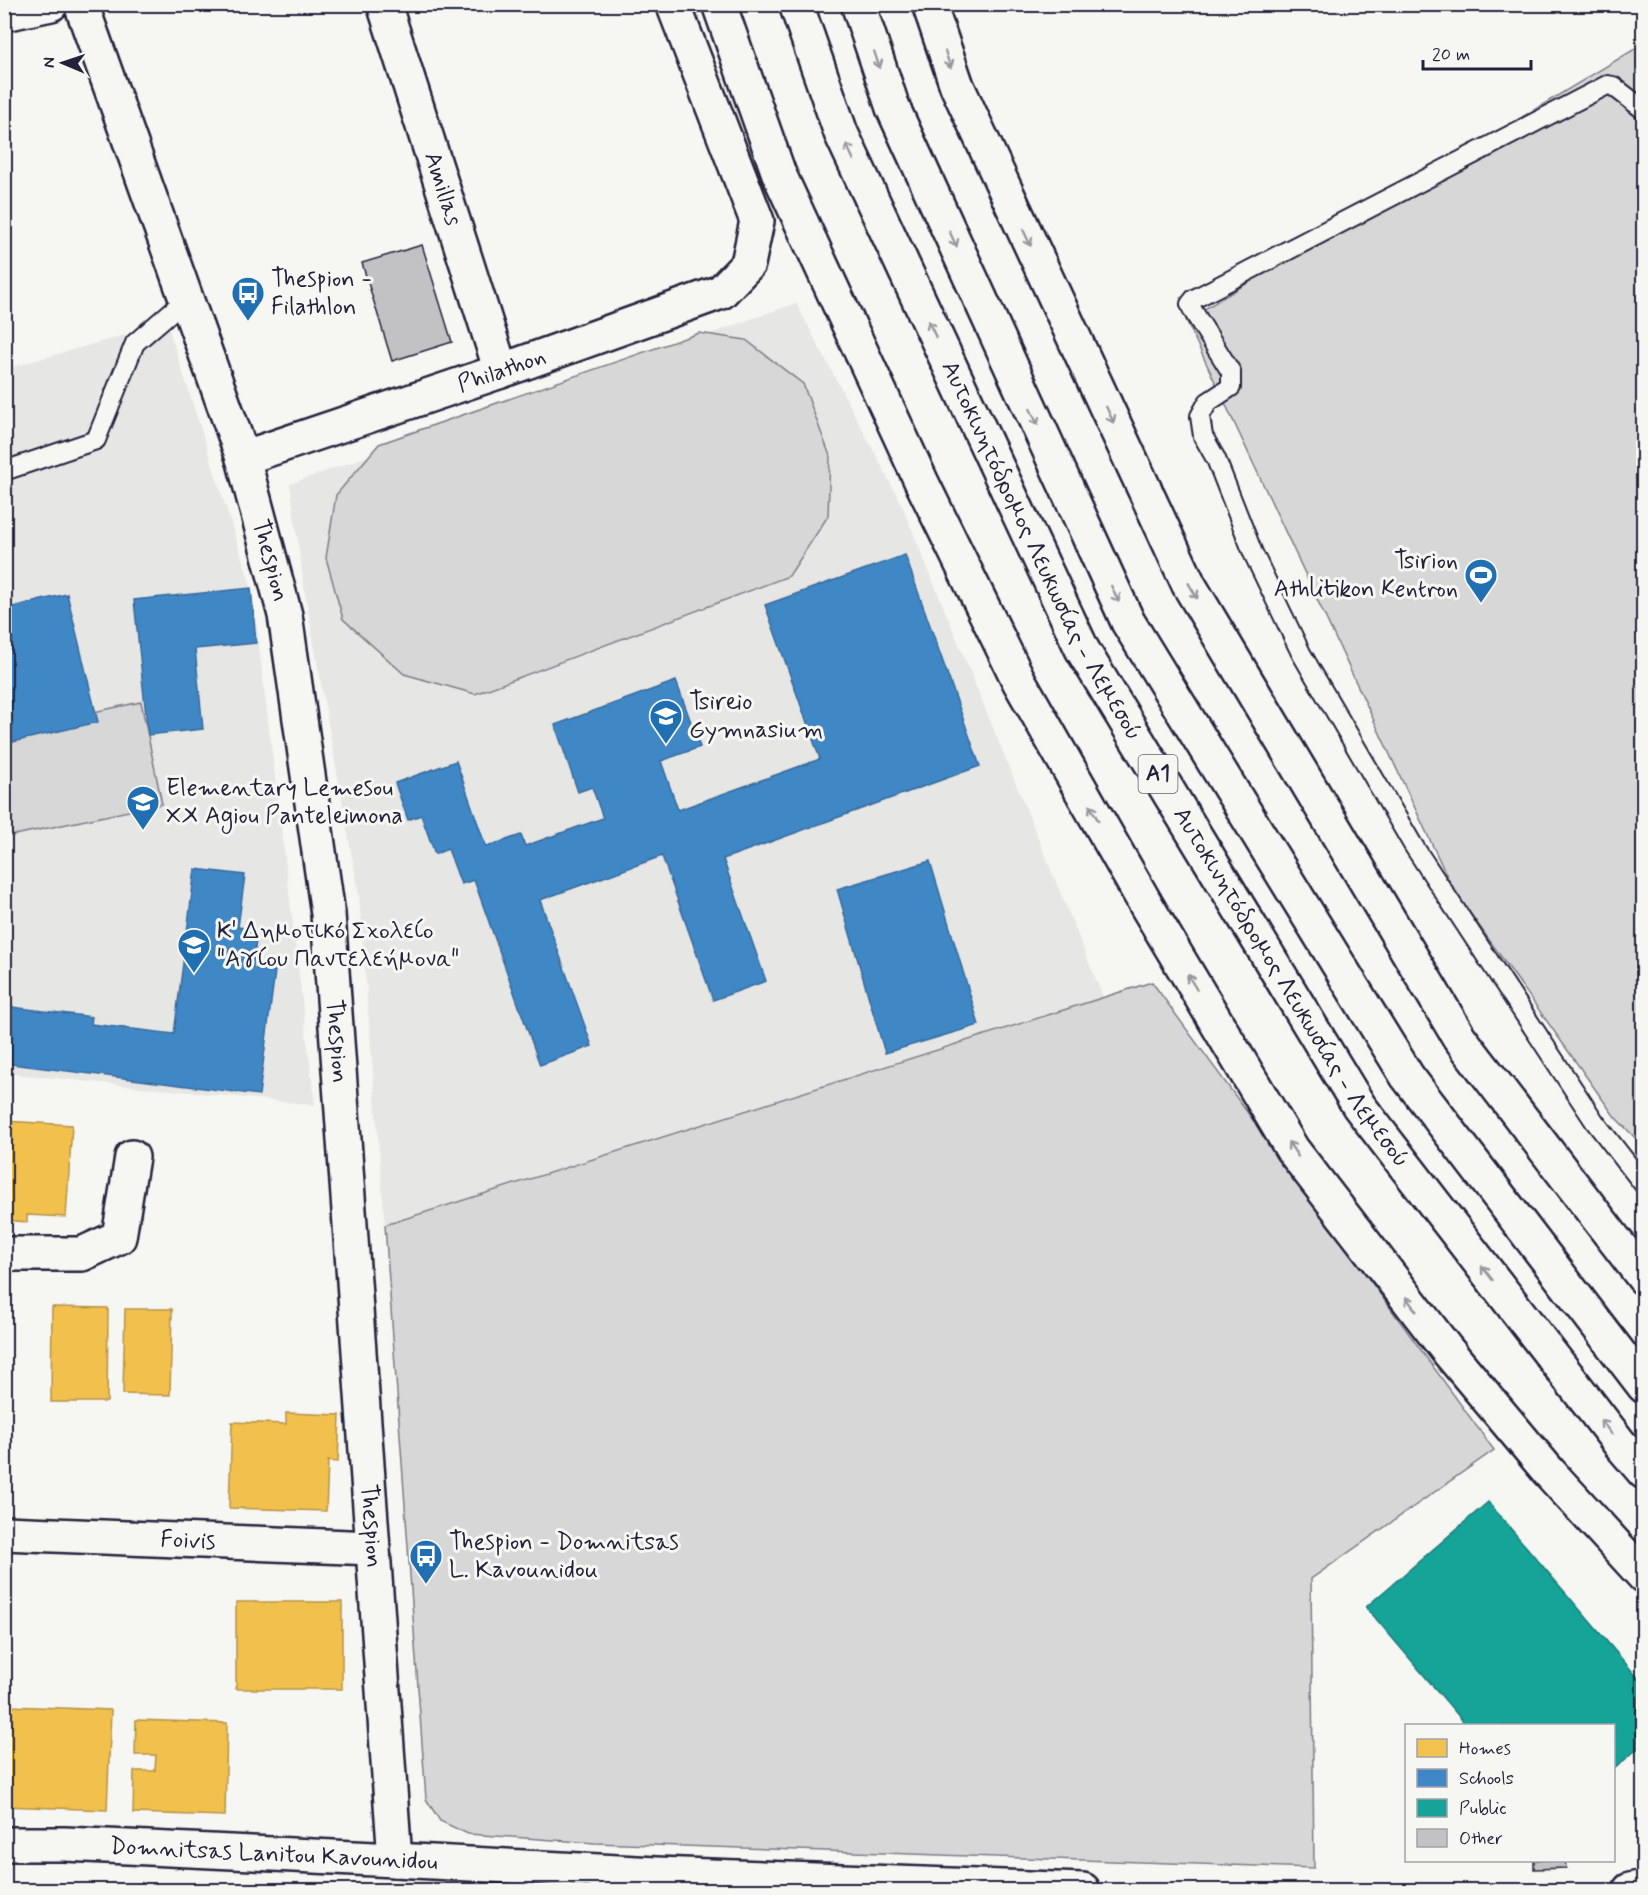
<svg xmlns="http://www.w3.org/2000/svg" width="1648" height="1895" font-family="Mynerve,sans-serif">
<rect width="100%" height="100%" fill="#f6f6f2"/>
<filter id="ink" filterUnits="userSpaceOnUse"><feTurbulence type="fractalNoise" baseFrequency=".0167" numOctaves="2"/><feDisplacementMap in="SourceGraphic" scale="12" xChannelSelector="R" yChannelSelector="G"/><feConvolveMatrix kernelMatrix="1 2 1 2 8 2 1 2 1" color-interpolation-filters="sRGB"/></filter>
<g filter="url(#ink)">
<path fill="#e6e6e4" d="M796,303L901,503L1106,1004L385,1225L359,896L305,594L290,484Z
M167,323L252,589L315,1105L5,1073V369Z"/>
<path fill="#d7d7d7" stroke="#7c7c89" stroke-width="1.5" d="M1643,44V1146L1615,1117L1453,889L1186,320Z
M699,333L746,340L803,384L830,456L828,516L789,576L475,694L404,674L343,619L326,558L336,495L379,444Z
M141,702L162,804L5,837L4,731Z
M1152,982L1494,1450L1311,1579L1314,1868L595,1843L468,1834L440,1821L426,1799L385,1225Z"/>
<path fill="#f2c14e" stroke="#b49148" stroke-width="1.5" d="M4,1121L72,1125L66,1217L27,1215V1222L4,1220Z
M52,1307L108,1308L107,1402H51Z
M125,1309H172L170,1395L123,1394Z
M286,1413L340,1415L338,1462L328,1461L326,1511L229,1508L232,1422L286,1424Z
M236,1602H342V1689H236Z
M10,1706L111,1710L107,1810L4,1806V1764H8Z
M136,1720L227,1723L225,1816L133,1813L134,1771H155L156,1755H135Z"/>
<path fill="#3f88c5" stroke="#36699c" stroke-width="1.5" d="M905,555L980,766L723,859L766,981L713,1000L662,856L540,900L592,1046L540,1065L474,880L461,884L448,849L435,854L421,815L408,820L395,783L456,761L486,847L521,835L525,846L603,818L592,787L578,792L555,725L676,681L700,747L661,761L678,810L820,759L765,605Z
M251,588L256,643L195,649L203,729L148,735L134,600Z
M67,594L98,722L4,744V609Z
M930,861L979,1025L885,1053L837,889Z
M195,869L245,875L238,927L257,930L253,968L275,971L259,1095L4,1063V1006L92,1017L91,1024L174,1034Z"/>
<path fill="#17a398" stroke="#1a7c7c" stroke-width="1.5" d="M1488,1502L1644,1685V1743L1614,1769V1726H1467L1366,1607Z"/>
<path fill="#c2c2c4" stroke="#22223b" stroke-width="1.5" d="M422,245L452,342L392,361L362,263Z
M1534,1860H1565L1566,1868L1534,1869Z"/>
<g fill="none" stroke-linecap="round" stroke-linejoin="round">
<g stroke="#22223b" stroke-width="22">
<path id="service" d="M1644,110L1613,86L1607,85L1194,299L1190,304L1193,311L1231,372V387L1208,402L1200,416L1203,436L1216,459L1253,553L1301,653L1413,845L1595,1122L1644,1185
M4,471L96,440L135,343L186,299"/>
</g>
<g stroke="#22223b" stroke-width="38">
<g id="minor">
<path id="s1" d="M81,4L243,458L285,615L328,914L395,1860"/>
<path id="s2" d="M384,4L501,371"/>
<path d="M4,14L51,4"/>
<path id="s3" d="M243,458L501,371L721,292L748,264L757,221L673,4"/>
<path d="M4,1254H82L119,1237L132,1157"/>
<path id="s4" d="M4,1533L373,1548"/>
</g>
</g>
<g stroke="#22223b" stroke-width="38">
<g id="tertiary">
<path id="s5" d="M4,1844H65L395,1860L656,1874L1083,1890"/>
<path d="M1630,1890L1644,1887"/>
</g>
</g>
<g stroke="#22223b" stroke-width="38">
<g id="trunk">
<path d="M719,4L779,174L922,483L1019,681L1148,908L1292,1149L1447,1350L1549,1472L1644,1576"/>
<path id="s6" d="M796,4L841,133L1082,649L1359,1106L1620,1444L1644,1472"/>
<path d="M858,4L893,108L1128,622L1407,1076L1644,1386"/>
<path d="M929,4L957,86L1189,585L1459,1037L1644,1278"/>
</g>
</g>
<use href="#service" stroke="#f6f6f2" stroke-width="18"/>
<use href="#minor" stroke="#f6f6f2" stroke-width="33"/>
<use href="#tertiary" stroke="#f6f6f2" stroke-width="33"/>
<use href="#trunk" stroke="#f6f6f2" stroke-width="33"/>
</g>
<defs><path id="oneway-shaft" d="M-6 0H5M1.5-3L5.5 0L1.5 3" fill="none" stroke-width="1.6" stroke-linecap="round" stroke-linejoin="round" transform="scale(1.5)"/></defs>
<g stroke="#9797a0">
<use href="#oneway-shaft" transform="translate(877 60) rotate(72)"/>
<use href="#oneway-shaft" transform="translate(948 60) rotate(72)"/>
<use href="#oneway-shaft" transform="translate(850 152) rotate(-115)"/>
<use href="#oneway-shaft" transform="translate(1027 238) rotate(65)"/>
<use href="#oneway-shaft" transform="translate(953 239) rotate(65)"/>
<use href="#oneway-shaft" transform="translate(932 329) rotate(-115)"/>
<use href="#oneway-shaft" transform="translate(1110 415) rotate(65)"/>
<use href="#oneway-shaft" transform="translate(1034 417) rotate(65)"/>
<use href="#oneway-shaft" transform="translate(1193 591) rotate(60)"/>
<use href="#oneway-shaft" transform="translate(1115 594) rotate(65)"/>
<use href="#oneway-shaft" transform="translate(1094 813) rotate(-119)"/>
<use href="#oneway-shaft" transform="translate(1192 982) rotate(-121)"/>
<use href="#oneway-shaft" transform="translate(1293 1149) rotate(-124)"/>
<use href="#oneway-shaft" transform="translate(1487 1273) rotate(-128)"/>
<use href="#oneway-shaft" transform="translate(1411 1304) rotate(-127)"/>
<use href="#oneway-shaft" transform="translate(1606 1427) rotate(-128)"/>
</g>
</g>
<defs>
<g id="bus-pin" transform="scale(1.725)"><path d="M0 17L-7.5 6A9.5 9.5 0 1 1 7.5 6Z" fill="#1f6fb2" stroke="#f6f6f2"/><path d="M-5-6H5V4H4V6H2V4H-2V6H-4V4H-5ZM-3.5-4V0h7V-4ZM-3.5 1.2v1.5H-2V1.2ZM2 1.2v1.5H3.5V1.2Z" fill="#fff"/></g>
<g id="stadium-pin" transform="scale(1.725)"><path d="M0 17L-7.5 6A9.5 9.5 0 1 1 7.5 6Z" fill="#1f6fb2" stroke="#f6f6f2"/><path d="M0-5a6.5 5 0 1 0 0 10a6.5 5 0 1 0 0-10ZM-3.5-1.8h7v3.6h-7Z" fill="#fff"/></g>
<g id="school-pin" transform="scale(1.725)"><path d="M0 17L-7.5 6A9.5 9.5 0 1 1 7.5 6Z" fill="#1f6fb2" stroke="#f6f6f2"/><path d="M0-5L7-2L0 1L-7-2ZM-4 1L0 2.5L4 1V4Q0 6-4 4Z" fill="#fff"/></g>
</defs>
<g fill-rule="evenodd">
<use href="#bus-pin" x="248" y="293"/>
<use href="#stadium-pin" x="1481" y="575"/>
<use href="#school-pin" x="666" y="716"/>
<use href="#school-pin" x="143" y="802"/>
<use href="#school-pin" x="194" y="945"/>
<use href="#bus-pin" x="426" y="1556"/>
</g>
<g text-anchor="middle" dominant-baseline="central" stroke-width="6" stroke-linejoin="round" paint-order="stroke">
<rect fill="#f6f6f2" stroke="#626272" stroke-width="1.5" x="1138.5" y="755" width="39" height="38" rx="4.5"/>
<g font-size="22" font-weight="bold" fill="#22223b">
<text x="1158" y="774">A1</text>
</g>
<g font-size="24" fill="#22223b" stroke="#f6f6f2">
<text stroke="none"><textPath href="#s2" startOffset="194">Amillas</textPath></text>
<text stroke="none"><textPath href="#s3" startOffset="273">Philathon</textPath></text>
<text stroke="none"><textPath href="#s6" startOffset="600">Αυτοκινητόδρομος Λευκωσίας - Λεμεσού</textPath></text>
<text stroke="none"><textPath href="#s1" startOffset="588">Thespion</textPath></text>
<text stroke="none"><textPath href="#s6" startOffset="1104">Αυτοκινητόδρομος Λευκωσίας - Λεμεσού</textPath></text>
<text stroke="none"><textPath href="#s1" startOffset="1074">Thespion</textPath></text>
<text stroke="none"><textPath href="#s1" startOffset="1560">Thespion</textPath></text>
<text stroke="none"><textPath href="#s4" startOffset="184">Foivis</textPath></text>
<text stroke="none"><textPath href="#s5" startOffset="270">Domnitsas Lanitou Kavounidou</textPath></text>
</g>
<g font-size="24" fill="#22223b" stroke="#f6f6f2" text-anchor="start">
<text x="271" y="279">Thespion -<tspan x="271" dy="28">Filathlon</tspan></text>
<text x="1458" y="561" text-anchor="end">Tsirion<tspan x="1458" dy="28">Athlitikon Kentron</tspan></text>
<text x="689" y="702">Tsireio<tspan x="689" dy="28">Gymnasium</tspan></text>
<text x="166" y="788">Elementary Lemesou<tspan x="166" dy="28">XX Agiou Panteleimona</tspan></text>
<text x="217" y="931">Κ' Δημοτικό Σχολείο<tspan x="217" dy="28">"Αγίου Παντελεήμονα"</tspan></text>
<text x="449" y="1542">Thespion - Domnitsas<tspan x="449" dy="28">L. Kavounidou</tspan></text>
</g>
</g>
<rect width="1648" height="1895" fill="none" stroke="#f6f6f2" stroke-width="24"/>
<rect x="12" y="12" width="1624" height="1871" fill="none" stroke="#22223b" stroke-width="2" filter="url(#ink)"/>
<rect x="1405" y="1724" width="210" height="138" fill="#f6f6f2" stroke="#a1a1a9" stroke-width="1.5"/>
<rect x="1417" y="1739" width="30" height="18" fill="#f2c14e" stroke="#a1a1a9" stroke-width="1.5"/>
<text x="1459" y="1754" font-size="18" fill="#22223b">Homes</text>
<rect x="1417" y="1769" width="30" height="18" fill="#3f88c5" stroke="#a1a1a9" stroke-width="1.5"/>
<text x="1459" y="1784" font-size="18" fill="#22223b">Schools</text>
<rect x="1417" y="1799" width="30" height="18" fill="#17a398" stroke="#a1a1a9" stroke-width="1.5"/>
<text x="1459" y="1814" font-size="18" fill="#22223b">Public</text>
<rect x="1417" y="1829" width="30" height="18" fill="#c2c2c4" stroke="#a1a1a9" stroke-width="1.5"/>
<text x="1459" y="1844" font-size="18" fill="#22223b">Other</text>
<g transform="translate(63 63) rotate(272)" stroke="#f6f6f2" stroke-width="4.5" paint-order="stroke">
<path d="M0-4.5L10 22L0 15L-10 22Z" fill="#22223b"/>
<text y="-9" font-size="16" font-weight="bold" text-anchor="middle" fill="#22223b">N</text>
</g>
<path d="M1423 60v9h108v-9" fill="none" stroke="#22223b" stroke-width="3"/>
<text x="1432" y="60" font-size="18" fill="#22223b" stroke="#f6f6f2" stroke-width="4.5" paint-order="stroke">20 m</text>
</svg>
